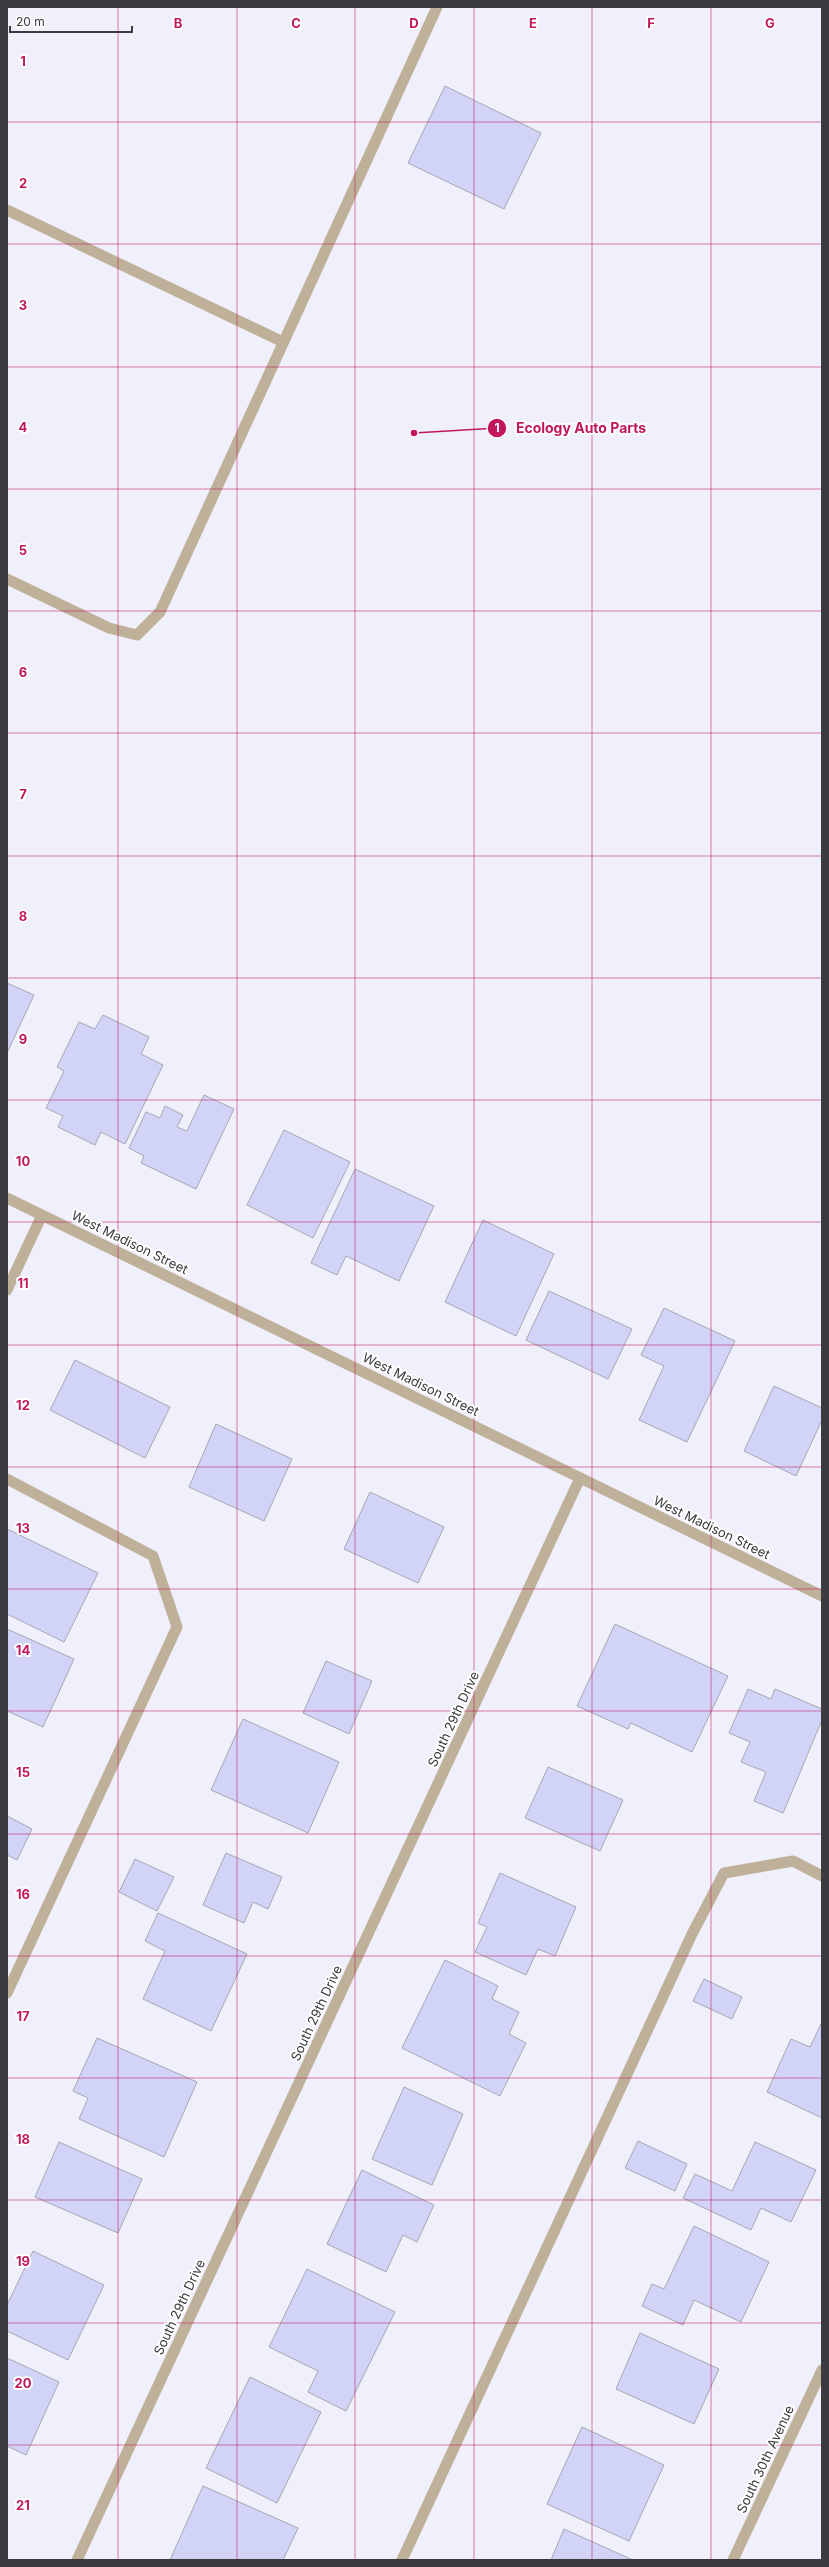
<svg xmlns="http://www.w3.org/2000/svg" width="829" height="2567" font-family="Inter,sans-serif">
<rect width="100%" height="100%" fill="#eff0fb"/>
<path fill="#d1d4f7" stroke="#a6a7b1" d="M445,86L541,133L504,209L408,163Z
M7,983L34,995L7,1053Z
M103,1015L149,1037L141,1054L163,1065L125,1144L101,1132L95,1145L58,1127L63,1116L46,1108L64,1071L57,1067L79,1022L95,1029Z
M204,1095L234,1109L196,1189L141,1163L144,1156L129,1148L146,1112L160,1118L165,1106L183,1115L177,1127L187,1131Z
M284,1130L350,1162L313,1238L247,1205Z
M355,1169L434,1206L399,1281L346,1256L337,1275L311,1263Z
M483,1220L554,1254L516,1336L445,1302Z
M549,1291L632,1329L608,1379L526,1340Z
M664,1308L735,1341L687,1442L639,1420L664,1366L641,1355Z
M75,1360L170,1407L145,1458L50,1410Z
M774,1386L822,1408V1420L796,1476L744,1451Z
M216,1424L292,1459L264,1521L189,1487Z
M370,1492L444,1527L418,1583L344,1549Z
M7,1529L98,1573L64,1642L7,1614Z
M615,1624L728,1676L692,1752L631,1723L628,1729L577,1706Z
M7,1629L74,1659L43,1727L7,1711Z
M326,1661L372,1681L349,1734L303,1713Z
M748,1689L771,1699L775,1689L822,1709V1720L783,1813L754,1801L766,1772L741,1762L750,1742L729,1733Z
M243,1719L339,1762L308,1833L211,1790Z
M548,1767L623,1800L600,1851L525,1818Z
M7,1816L32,1829L17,1860L7,1855Z
M226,1853L282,1877L268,1909L253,1902L244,1923L203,1905Z
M135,1859L174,1877L157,1911L119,1892Z
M500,1873L576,1907L555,1956L538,1949L526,1975L475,1952L487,1927L478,1923Z
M158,1913L247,1954L211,2031L143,1999L165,1951L145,1941Z
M445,1960L498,1986L492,1999L519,2012L509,2034L526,2043L500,2096L402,2048Z
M704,1979L742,1997L732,2019L693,2001Z
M821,2024L822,2025V2118L767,2092L791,2039L810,2047Z
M97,2038L197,2082L164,2157L79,2119L88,2098L73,2091Z
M404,2087L463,2114L432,2185L372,2159Z
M638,2141L687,2164L675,2191L625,2168Z
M59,2142L142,2179L118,2233L35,2197Z
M755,2142L816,2170L791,2222L761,2208L751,2230L683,2198L695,2174L732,2191Z
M362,2170L434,2205L417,2242L403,2235L386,2272L327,2244Z
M694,2226L769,2262L741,2322L694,2300L683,2325L642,2306L652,2284L664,2289Z
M33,2251L104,2285L68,2360L7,2331V2305Z
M307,2269L395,2312L346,2411L308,2392L318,2371L269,2347Z
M640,2333L719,2369L694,2424L616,2389Z
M7,2358L59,2382L26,2455L7,2446Z
M250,2377L321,2412L277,2503L206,2468Z
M582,2427L664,2465L629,2541L547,2504Z
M203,2486L298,2528L283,2560H170Z
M564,2529L633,2560H551Z"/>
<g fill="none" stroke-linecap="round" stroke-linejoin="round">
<path stroke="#bfb099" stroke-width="11" d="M7,210L283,342
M7,579L109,628L137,635L160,612L437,7
M7,1479L153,1556L177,1627L7,1993
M402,2560L692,1934L724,1873L793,1861L822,1876"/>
<path stroke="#bfb099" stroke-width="11" d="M7,1198L822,1596
M7,1290L42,1215
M77,2560L580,1478
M733,2560L822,2370"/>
</g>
<path fill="none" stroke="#c2185b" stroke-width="1" stroke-opacity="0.55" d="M118,7V2560M237,7V2560M355,7V2560M474,7V2560M592,7V2560M711,7V2560M7,122H822M7,244H822M7,367H822M7,489H822M7,611H822M7,733H822M7,856H822M7,978H822M7,1100H822M7,1222H822M7,1345H822M7,1467H822M7,1589H822M7,1711H822M7,1834H822M7,1956H822M7,2078H822M7,2200H822M7,2323H822M7,2445H822"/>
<g text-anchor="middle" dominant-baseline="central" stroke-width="4" stroke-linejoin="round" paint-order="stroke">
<g font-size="13" fill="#3a3a3f" stroke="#fefefe">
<text transform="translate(130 1242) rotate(26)">West Madison Street</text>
<text transform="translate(421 1384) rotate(26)">West Madison Street</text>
<text transform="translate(712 1527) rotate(26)">West Madison Street</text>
<text transform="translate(453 1719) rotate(-65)">South 29th Drive</text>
<text transform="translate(316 2013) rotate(-65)">South 29th Drive</text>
<text transform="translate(179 2307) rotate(-65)">South 29th Drive</text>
<text transform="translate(765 2459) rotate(-65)">South 30th Avenue</text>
</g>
</g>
<g font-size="13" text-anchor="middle" font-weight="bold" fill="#c2185b" stroke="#fefefe" stroke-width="4" stroke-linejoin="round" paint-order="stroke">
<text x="178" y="28">B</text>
<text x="296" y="28">C</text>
<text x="414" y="28">D</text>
<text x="533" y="28">E</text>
<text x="651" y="28">F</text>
<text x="770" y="28">G</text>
<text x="23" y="66">1</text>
<text x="23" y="188">2</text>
<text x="23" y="310">3</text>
<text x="23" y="432">4</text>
<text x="23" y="555">5</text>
<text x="23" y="677">6</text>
<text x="23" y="799">7</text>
<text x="23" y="921">8</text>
<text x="23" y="1044">9</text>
<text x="23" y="1166">10</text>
<text x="23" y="1288">11</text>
<text x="23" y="1410">12</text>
<text x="23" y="1533">13</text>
<text x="23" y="1655">14</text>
<text x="23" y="1777">15</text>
<text x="23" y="1899">16</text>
<text x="23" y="2021">17</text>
<text x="23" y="2144">18</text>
<text x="23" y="2266">19</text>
<text x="23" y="2388">20</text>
<text x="23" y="2510">21</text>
</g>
<path fill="none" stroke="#c2185b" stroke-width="1.5" d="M414 433L497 428"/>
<g fill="#c2185b" stroke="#fefefe" stroke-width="1.5">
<circle cx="414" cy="433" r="4"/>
<circle cx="497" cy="428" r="10"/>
</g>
<g font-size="12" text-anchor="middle" font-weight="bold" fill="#fff">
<text x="497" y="432">1</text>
</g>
<g font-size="14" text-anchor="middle" font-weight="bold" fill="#c2185b" stroke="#fefefe" stroke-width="4" stroke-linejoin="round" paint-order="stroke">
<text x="581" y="433">Ecology Auto Parts</text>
</g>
<rect width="829" height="2567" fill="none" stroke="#3a3a3f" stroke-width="16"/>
<path d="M10 26v6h122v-6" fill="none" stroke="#3a3a3f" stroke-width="2"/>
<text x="16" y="26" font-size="12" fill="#3a3a3f" stroke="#fefefe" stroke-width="3" paint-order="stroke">20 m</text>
</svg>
